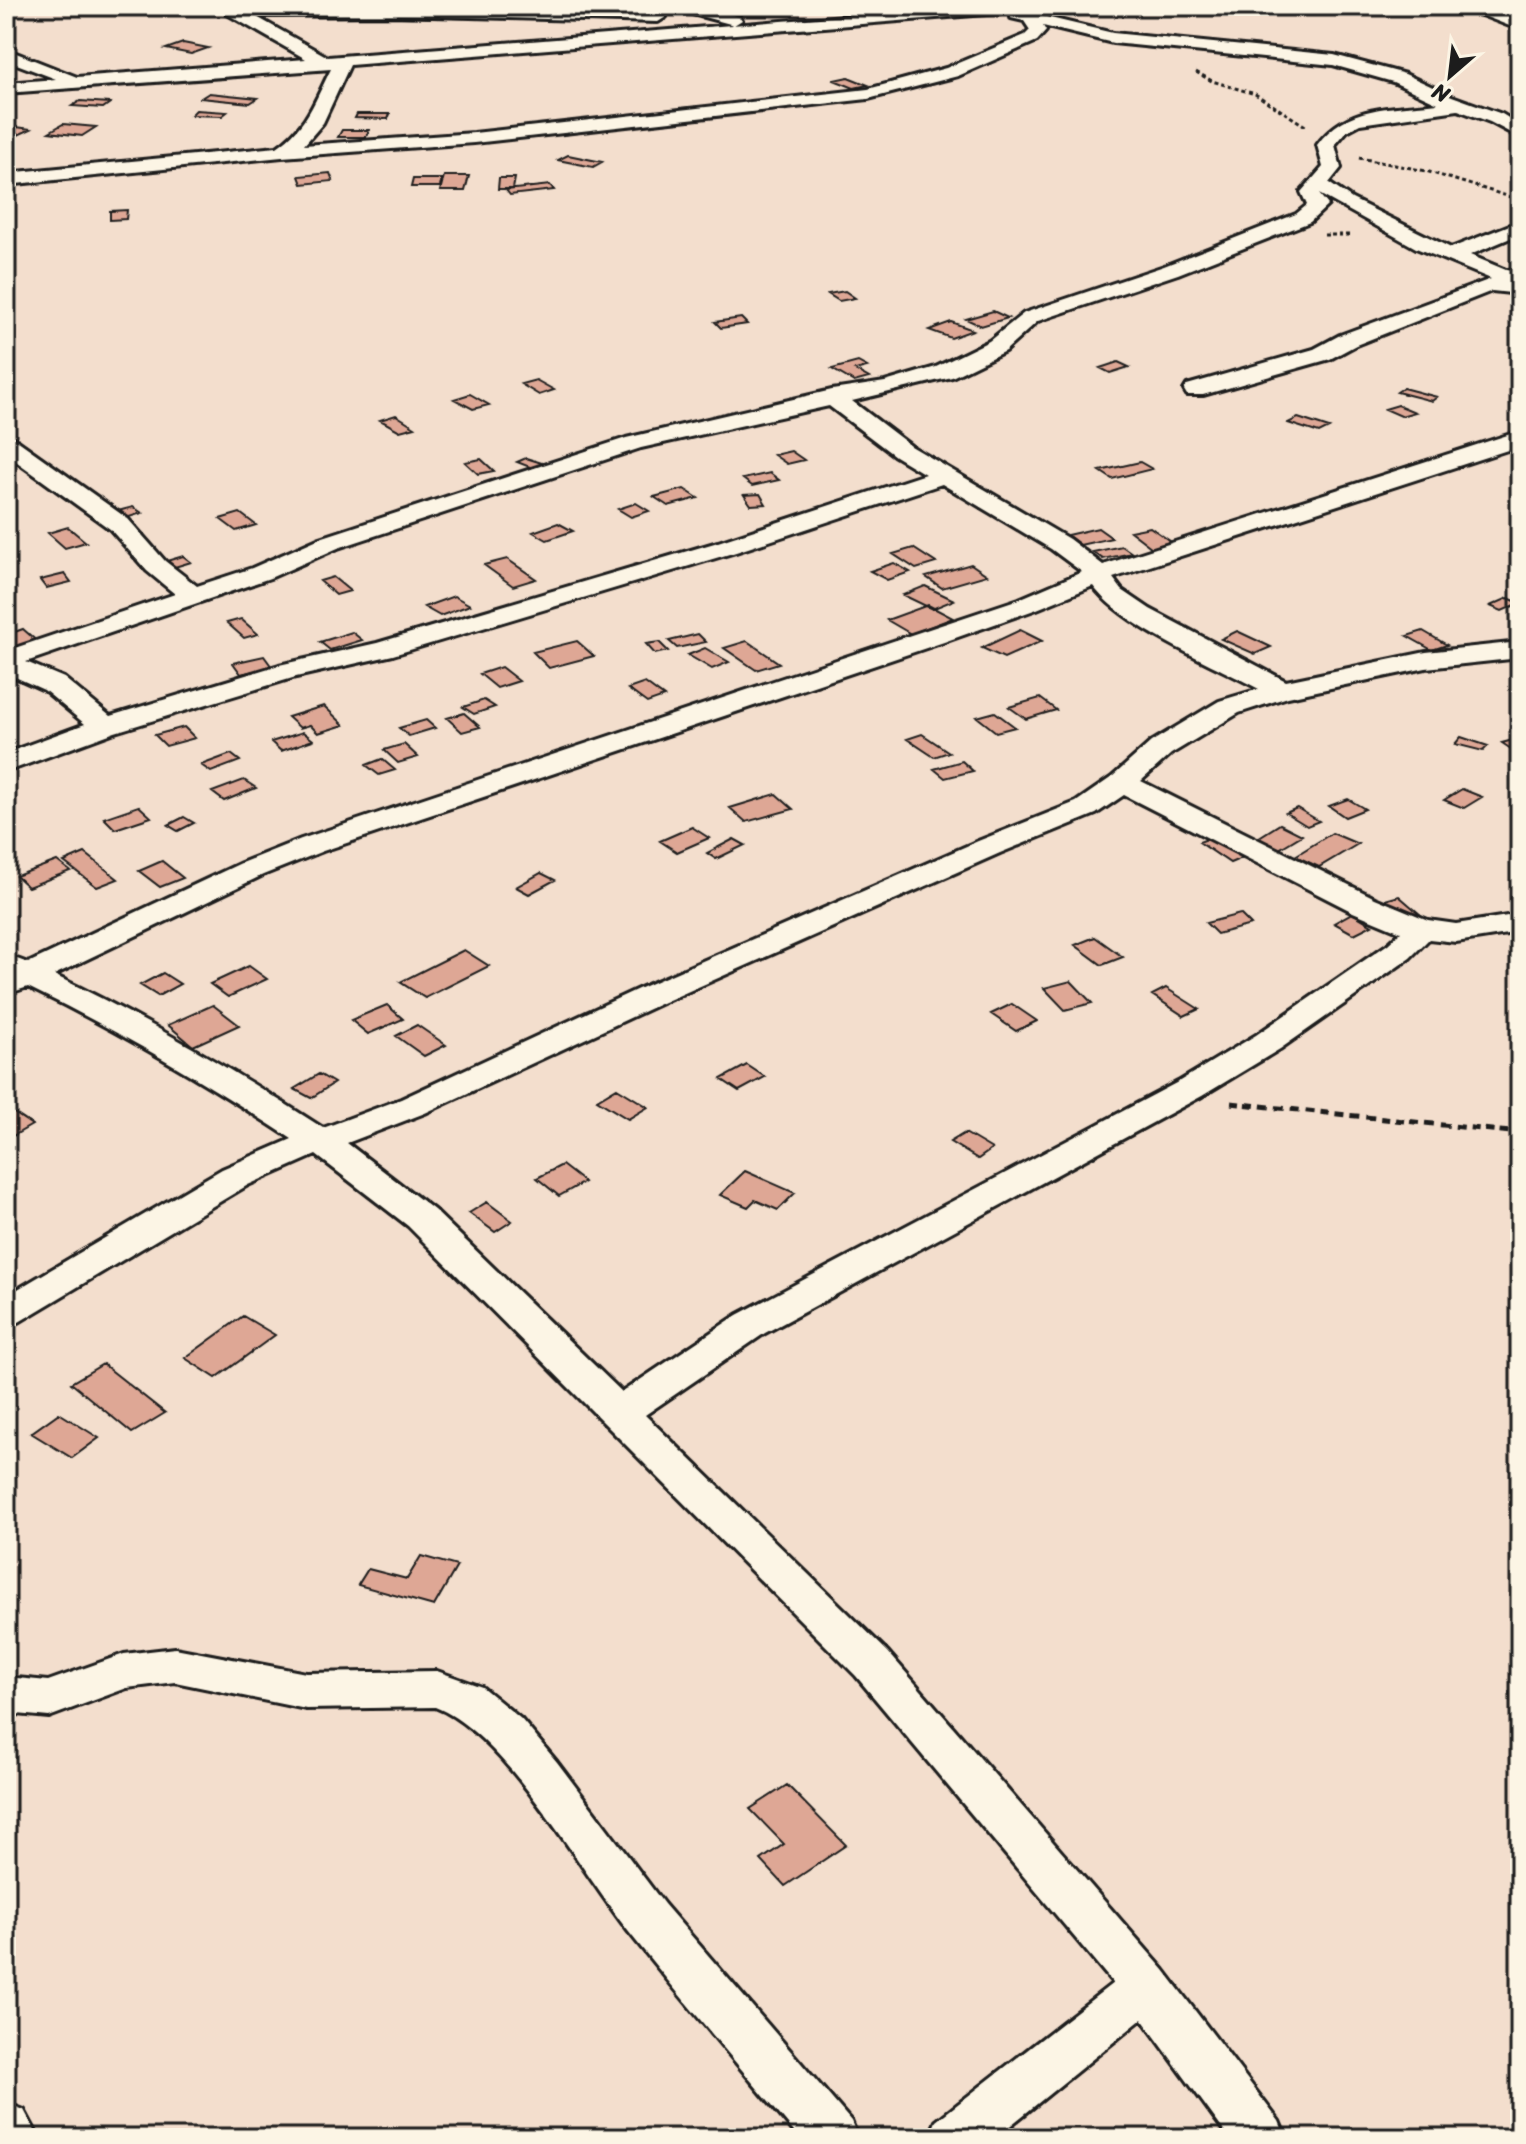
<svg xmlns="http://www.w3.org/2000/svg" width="1526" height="2144" font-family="Sriracha,sans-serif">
<rect width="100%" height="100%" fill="#f3decd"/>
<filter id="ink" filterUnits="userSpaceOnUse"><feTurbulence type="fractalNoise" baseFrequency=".0125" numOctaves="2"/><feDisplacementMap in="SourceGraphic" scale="16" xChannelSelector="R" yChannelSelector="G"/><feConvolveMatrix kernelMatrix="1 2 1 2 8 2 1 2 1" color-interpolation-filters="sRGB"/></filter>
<g filter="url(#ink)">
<path fill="#dea795" stroke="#1c1c1c" stroke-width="2" d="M183,43L208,48L191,54L166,49Z
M848,77L868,85L854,88L834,80Z
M209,93L258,98L250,103L201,98Z
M80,101L110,103L103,108L72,106Z
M196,110L227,112L222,116L191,115Z
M357,114H390L388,119L355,118Z
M63,124L96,127L82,136L49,132Z
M9,126L31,129L18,135L6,134Z
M342,130H369L366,137H338Z
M568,155L602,162L593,167L558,160Z
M330,173L333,181L302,184L299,176Z
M444,176H469L465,191H440Z
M499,178H515L513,189H498Z
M413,179H442L440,187H411Z
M550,185L554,190L510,195L506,190Z
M127,210L126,219L110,220V211Z
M845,291L855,298L839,301L828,294Z
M993,311L1008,318L981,326L966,319Z
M741,318L747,324L721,328L715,322Z
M951,322L973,330L951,338L929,330Z
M858,362L867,367L855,370L869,378L854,382L832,369Z
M1118,362L1129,367L1110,373L1100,368Z
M536,380L554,390L539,395L521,384Z
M1403,388L1437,397L1432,401L1397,392Z
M470,394L489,405L473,409L454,399Z
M1398,405L1415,412L1401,416L1385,409Z
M396,415L415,427L400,431L380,420Z
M1298,418L1329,428L1319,433L1288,423Z
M791,451L804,460L787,464L774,455Z
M526,458L545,464L535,469L517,462Z
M481,459L494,471L478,474L465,462Z
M1140,462L1152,469L1112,479L1100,471Z
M770,473L779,480L752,486L743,479Z
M684,489L698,498L668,506L654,497Z
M760,494L766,504L751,505L744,495Z
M636,503L649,511L631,517L618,509Z
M133,507L142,513L123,519L114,512Z
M240,513L256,525L236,531L220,519Z
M558,523L573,531L547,540L533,532Z
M68,527L86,542L65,548L48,533Z
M1150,527L1177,546L1156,551L1130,531Z
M1098,528L1112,538L1080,545L1067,535Z
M1122,546L1132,553L1103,559L1093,552Z
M913,548L936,563L916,569L893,554Z
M183,556L191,562L165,570L157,564Z
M507,559L536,579L513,586L484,565Z
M894,563L910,572L887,580L870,571Z
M971,564L987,575L942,588L926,577Z
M65,574L71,582L46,588L40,580Z
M333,577L350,591L336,595L320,581Z
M925,586L954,600L932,609L903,595Z
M454,596L470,605L440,616L424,607Z
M1508,598L1520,603L1502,611L1490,606Z
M928,605L953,618L911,634L887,620Z
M241,619L258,634L244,638L227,623Z
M23,629L39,643L18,650L6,639V635Z
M1020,630L1042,641L1004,658L982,648Z
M1237,631L1271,647L1255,654L1221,639Z
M1423,631L1447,645L1432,650L1407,636Z
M352,632L362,640L330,650L320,642Z
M698,634L706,642L677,648L669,641Z
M577,641L594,656L549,668L533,652Z
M747,641L779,663L756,670L724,648Z
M659,642L668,651L655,654L646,644Z
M705,648L729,662L712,669L688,655Z
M264,656L272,667L241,674L233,663Z
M501,667L519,681L497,688L480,674Z
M645,683L664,697L647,703L628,689Z
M1040,698L1056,710L1026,719L1009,707Z
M484,700L495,707L474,714L463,707Z
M324,706L344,725L318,733L310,725L300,728L288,717Z
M995,712L1015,727L996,732L977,717Z
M464,713L480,727L462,732L447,718Z
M426,720L435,728L409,736L399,728Z
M184,727L195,738L166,746L155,735Z
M303,732L313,740L281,751L271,742Z
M922,734L949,752L934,757L907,739Z
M1461,737L1488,746L1483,751L1455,744Z
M1520,738V752L1517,753L1502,743Z
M404,744L418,757L398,763L384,750Z
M231,754L240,761L211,772L201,765Z
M382,759L395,770L379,775L366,765Z
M962,761L973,771L945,778L934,769Z
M244,780L256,788L224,801L212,792Z
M1462,789L1482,797L1464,808L1444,800Z
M776,794L793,809L746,822L730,808Z
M1348,799L1365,809L1345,817L1329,806Z
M139,806L151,817L115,829L104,818Z
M1297,808L1319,821L1307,826L1286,813Z
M184,817L194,823L178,831L168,825Z
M1280,824L1302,835L1279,849L1256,839Z
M692,827L709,838L677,852L660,841Z
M1332,833L1358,844L1319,867L1295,856Z
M1218,835L1249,855L1230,863L1199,842Z
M734,839L745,845L716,859L707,853Z
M85,853L118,879L97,887L64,862Z
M57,861L70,871L28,887L16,876Z
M162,861L183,878L160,887L139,871Z
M541,873L555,880L529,894L516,887Z
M1399,896L1421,915L1400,921L1378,902Z
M1352,913L1372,925L1354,934L1334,923Z
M1240,914L1251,925L1217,934L1206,923Z
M1095,937L1123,957L1102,965L1075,945Z
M464,950L489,966L425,998L400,982Z
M249,966L267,979L228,997L210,984Z
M163,973L180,984L158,996L140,985Z
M1071,981L1092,1003L1065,1010L1044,988Z
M1166,988L1199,1009L1184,1016L1152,995Z
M1012,1004L1037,1021L1016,1031L991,1014Z
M213,1005L239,1025L193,1046L168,1025Z
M387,1005L403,1019L368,1034L351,1020Z
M417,1025L446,1045L424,1056L396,1036Z
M747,1065L765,1077L739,1091L721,1079Z
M319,1074L334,1083L311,1098L294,1089Z
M617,1088L648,1107L628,1119L597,1100Z
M11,1111L32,1125L6,1140V1114Z
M965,1133L992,1149L978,1159L950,1142Z
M562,1165L584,1182L559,1196L537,1178Z
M745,1171L795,1193L778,1210L755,1200L748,1207L720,1195Z
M487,1202L512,1221L495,1232L469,1213Z
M243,1316L275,1335L216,1378L185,1358Z
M103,1364L165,1413L132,1433L71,1383Z
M59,1413L99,1438L72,1458L31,1433Z
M421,1556L457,1566L434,1606L358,1585L368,1569L407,1579Z
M787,1785L846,1845L785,1886L761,1860L784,1844L750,1809Z"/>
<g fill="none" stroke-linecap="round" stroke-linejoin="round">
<g stroke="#1c1c1c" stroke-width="6">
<path id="street" d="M233,6H417L658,12L666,17L658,22L391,15L255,16L328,57L971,6H1038L1036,9L1021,11L1113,33L1334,55L1405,74L1452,96L1502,114L1520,125V138L1490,122L1458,110L1360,124L1347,131L1335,145L1341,168L1329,183L1352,199L1451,248L1520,221V234L1470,255L1506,270L1520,272V294L1492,291L1356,345L1330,359L1203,395H1187L1184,390L1187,385L1314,349L1340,335L1491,279L1416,248L1319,194L1328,205L1310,222L1178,274L1038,321L1005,351L952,377L852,401L911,446L1069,539L1103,565L1520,431V446L1113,578L1122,590L1150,609L1286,681L1426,652L1520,642V658L1426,668L1288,697L1239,713L1171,754L1141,781L1375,898L1428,920L1456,924L1520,914V932L1456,942L1429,939L1410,958L1280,1049L1202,1096L765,1333L645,1415L888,1652L1164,1970L1279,2121L1286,2138H1229L1142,2019L995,2138H929L936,2121L1113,1983L856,1676L408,1226L316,1155L248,1185L19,1322L6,1326V1296L222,1169L292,1139C207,1083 119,1031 28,987L13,992L6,990V955L28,963L241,863L301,839L926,630L1019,599L1082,572L1051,549L942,484L736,552L393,655L296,677L115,732L6,772V753L85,724L44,690L6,673V651L175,594L147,571L110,529L6,454V436L14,438L128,519L165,561L197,586L252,568L320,538L626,438L832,390L885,382L936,367L989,341L1024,313L1164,266L1296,214L1307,205L1301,192L1323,167L1317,145C1347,104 1390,109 1438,103L1393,82L1333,65L1113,43L1043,26L1046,31L1037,41L958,76L868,99L474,143L282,157L6,185V173L277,147C308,126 315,100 331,69L6,93V83L56,79L6,60V49L77,77L306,59L227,14V8ZM1011,12V18L1024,21L1030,30L1025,35L946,68L868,89L474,133L304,145L323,123L350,65ZM829,406L895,456L925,474L718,542L377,643L279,665L110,716L64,678L26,662L270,578L338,548L641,448ZM1093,586C1124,628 1211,663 1259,689L1219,701L1151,742L1112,777L1076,802L978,841L638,989L401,1099L323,1128C236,1072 147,1019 54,975L263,875L323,851L944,642L1037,609ZM1124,795L1353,912L1401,932L1388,944L1256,1035L1178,1082L737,1315L622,1392L434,1210L347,1143L425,1113L662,1003L1000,853L1096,814Z
M672,6H698L740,17L742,20L734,25L674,9Z
M1458,6H1481L1520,20V30Z
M175,1648L306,1673L437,1671L482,1687L521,1719L557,1762L664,1904L851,2121L858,2138H799C743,2071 686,2004 632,1936C582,1874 506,1734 435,1707L306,1709L175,1682L127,1688L49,1717L6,1713V1677L48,1681L124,1654Z
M6,2103L24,2110L39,2138H6Z"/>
</g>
<path stroke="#1c1c1c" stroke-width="3" stroke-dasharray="4 3" stroke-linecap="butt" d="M1196,72L1212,81L1255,94L1307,127
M1359,158L1426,171L1520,200
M1324,235H1350"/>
<path stroke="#1c1c1c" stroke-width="5" stroke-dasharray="9 6" stroke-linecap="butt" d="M1231,1103L1520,1133"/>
<use href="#street" fill="#fcf5e5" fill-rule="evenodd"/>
</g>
</g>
<rect width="1526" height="2144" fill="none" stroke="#fcf5e5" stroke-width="32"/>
<rect x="16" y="16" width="1494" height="2112" fill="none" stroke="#1c1c1c" stroke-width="3" filter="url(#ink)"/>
<g transform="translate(1450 76) rotate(208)" stroke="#fcf5e5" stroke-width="6" paint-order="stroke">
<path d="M0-6L14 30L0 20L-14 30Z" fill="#1c1c1c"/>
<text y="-12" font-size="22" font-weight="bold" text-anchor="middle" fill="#1c1c1c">N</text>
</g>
</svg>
